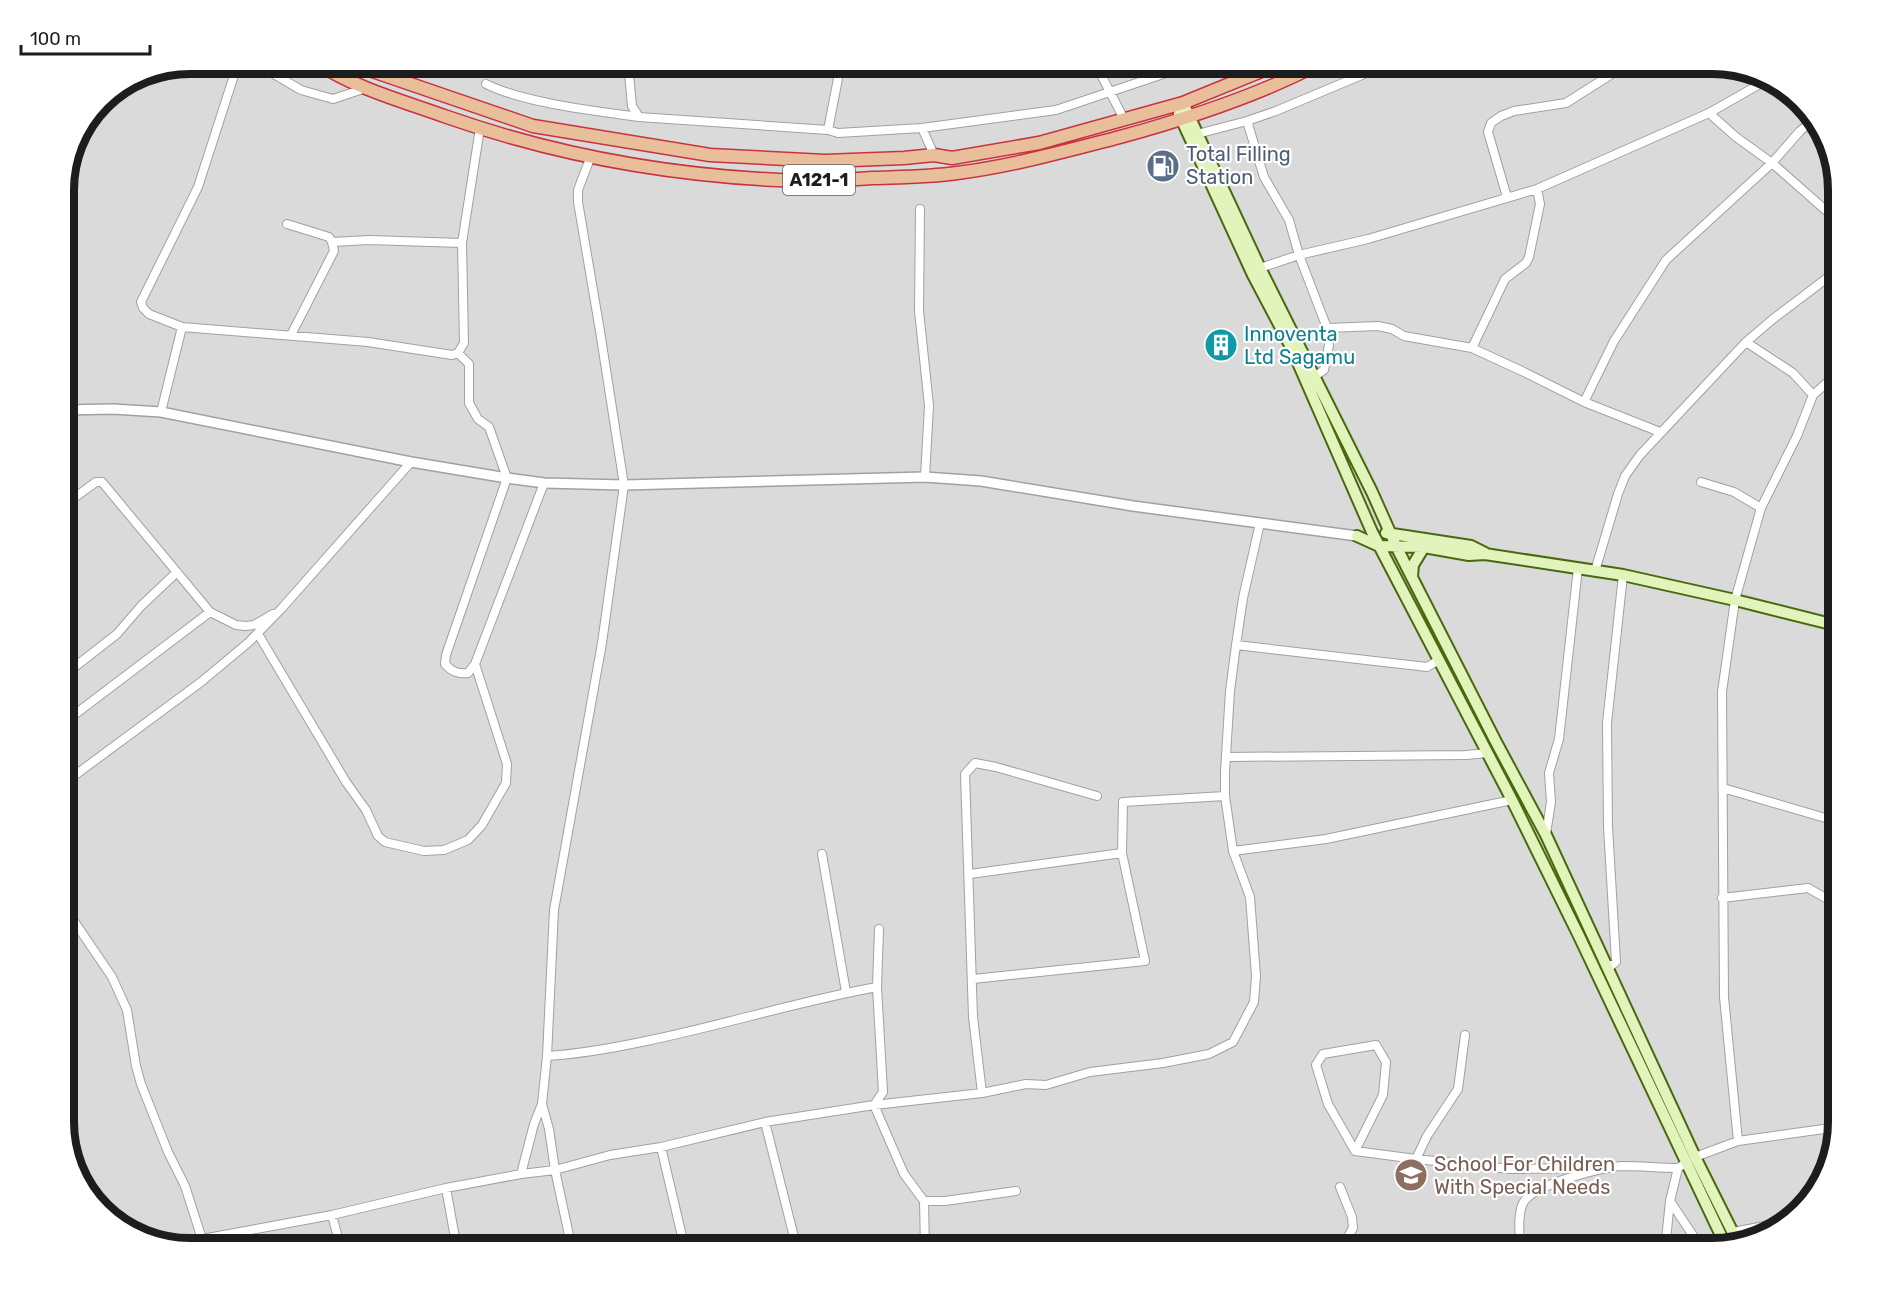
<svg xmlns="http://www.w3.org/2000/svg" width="1902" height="1312" font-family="Rubik,sans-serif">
<rect width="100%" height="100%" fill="#edede4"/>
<path fill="#dbdada" d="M190,63H1712L1783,85L1822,127L1839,190V1122L1817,1193L1768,1236L1712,1249H190L119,1227L80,1185L63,1130V182L76,134L100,100L142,73Z"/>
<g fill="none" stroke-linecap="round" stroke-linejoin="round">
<g stroke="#a1a1a1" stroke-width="10">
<path id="minor" d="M238,63L198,187L141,302L143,308L149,314L182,327L368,342L452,355L458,353L464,343L462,243L480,128
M255,63L301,90L333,99L366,88
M628,63L632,106L639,117L828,130L838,133L922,128L1056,110L1196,63
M1095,63L1124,119
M486,84C524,103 595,111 639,117
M1709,113L1736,137L1772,163L1839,222
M1247,121L1264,177L1289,220L1299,255L1327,328L1329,345L1324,370L1315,376
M922,128L934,155
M828,130L841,63
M1197,134L1247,121L1276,111L1369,72L1384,63
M1507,197L1488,132L1491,123L1501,116L1514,111L1566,103L1629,63
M920,209L919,311L929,406L925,477
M287,224L329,237L332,242L334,251L291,335
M332,242L369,240L462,243
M1260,268L1299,255L1368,239L1537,189L1709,113L1767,80
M1327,328L1378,326L1392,329L1404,336L1472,348L1524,372L1584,402L1660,432
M1746,342L1793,373L1813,395
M1472,348L1505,279L1526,263L1529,257L1540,204L1537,189
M458,353L469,364V403L478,419L489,427L507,478L446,655L445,664C452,672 458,674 468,673L475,664L544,483
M1584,402L1614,341L1666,260L1772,163L1800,131L1815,119
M161,412L182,327
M1701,482L1734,492L1761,508
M63,506L96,482H102L210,612L236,625L245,626L254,625L273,614
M1595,571L1618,494L1625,476L1640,455L1746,342L1773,319L1839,269
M258,634L346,782L366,810L378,836L385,842L424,851L444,850L468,840L482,825L506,783L507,764L475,664
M1236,645L1427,667L1439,660
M63,676L117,634L141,606L177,572
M63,720L74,715L210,612
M1227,757L1466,755L1487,753
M63,784L201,682L249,642L282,608L411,462
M1723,788L1839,822
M1546,834L1551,802L1549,773L1559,739L1578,568
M1233,851L1326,839L1512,800
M822,854L846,992
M970,874L1122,853L1123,802L1225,796
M1722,898L1808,888L1829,900L1839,902
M63,905L112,977L127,1010L136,1066L141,1084L168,1152L185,1186L202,1239
M879,929L877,987L883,1092L874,1105L904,1174L924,1201L925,1249
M1608,968L1616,962L1608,827L1607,723L1623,575
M973,979L1145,961L1122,853
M1376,1045L1386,1062L1383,1095L1355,1151L1328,1104L1316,1065L1323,1054Z
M547,1056C581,1054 613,1048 646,1041C724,1025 799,1001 877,987
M982,1093L973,1017L965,774L975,763L996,767L1097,796
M542,1104L549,1129L555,1170L572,1249
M765,1122L797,1249
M1738,1141L1724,997L1722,692L1735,600L1761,508L1797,436L1813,395L1839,372
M661,1147L685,1249
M1355,1151L1416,1159L1427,1136L1458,1089L1465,1035
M1695,1157L1738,1141L1838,1127
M1416,1159L1510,1169L1599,1168
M521,1174L534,1124L542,1104L547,1056L554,910L602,643L624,485L600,331L578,202V190L591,156
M1340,1187L1352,1217L1353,1228L1341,1249
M446,1188L457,1249
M924,1201H945L1016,1191
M1670,1201L1702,1249
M332,1215L341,1249
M1733,1232L1785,1222
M233,1234L234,1249
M182,1247L202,1239L332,1215L446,1188L521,1174L555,1170L610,1155L661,1147L765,1122L874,1105L982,1093L1026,1084L1046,1085L1090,1072L1163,1063L1209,1054L1233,1042L1254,1002L1256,976L1250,897L1233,851L1225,796V772L1230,691L1236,645L1243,598L1260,523
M1520,1249C1520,1234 1517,1216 1523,1203C1532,1185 1602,1167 1622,1166C1641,1166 1660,1168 1678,1168
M1665,1249L1670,1201L1678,1168L1681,1166"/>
</g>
<g stroke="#a1a1a1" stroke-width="12">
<path id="tertiary" d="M63,410L113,409L161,412L411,462L507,478L544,483L624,485L925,477L981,481L1133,506L1357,536"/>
</g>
<g stroke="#486a0e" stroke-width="14">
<path id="secondary" d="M1183,103L1260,268L1372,492L1397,548L1496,742L1546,835L1695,1157L1738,1243
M1179,114L1253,275L1292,349L1372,532L1512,800L1579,936L1726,1246
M1386,533L1471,546L1485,553
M1357,536L1379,546L1424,547L1469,555L1485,554L1623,575L1735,600L1839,626
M1412,576L1413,565L1424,547"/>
</g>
<g stroke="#c93340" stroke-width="15">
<path id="trunk" d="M317,63C357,89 403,101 447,117C553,154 667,175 779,180C811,182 842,180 873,178C901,177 929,177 957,173C1012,166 1066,151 1120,137C1186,119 1260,95 1320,63
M349,63L533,126L710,155L825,161L904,158L934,155L952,158L1039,143L1183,103L1281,63"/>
</g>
<use href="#minor" stroke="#fff" stroke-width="8"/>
<use href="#tertiary" stroke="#fff" stroke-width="9"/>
<use href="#secondary" stroke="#e2f4bb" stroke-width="10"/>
<use href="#trunk" stroke="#e9be9a" stroke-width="12"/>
</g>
<defs>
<g id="fuel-disc" transform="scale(1.725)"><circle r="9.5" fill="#5c6f8a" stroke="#fff"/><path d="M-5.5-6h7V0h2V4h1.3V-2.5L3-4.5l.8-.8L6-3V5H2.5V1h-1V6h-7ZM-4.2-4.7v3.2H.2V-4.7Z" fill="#fff"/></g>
<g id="building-disc" transform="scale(1.725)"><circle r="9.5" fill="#0f9aa8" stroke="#fff"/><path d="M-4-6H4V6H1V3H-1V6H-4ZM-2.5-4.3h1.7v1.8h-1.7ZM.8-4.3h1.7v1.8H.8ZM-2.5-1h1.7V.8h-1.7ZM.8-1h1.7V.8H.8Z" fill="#fff"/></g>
<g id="school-disc" transform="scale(1.725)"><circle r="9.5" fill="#8d6e63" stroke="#fff"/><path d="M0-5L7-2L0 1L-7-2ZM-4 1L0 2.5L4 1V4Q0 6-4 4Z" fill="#fff"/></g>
</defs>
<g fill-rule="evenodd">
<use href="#fuel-disc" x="1163" y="166"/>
<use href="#building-disc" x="1221" y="345"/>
<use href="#school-disc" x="1411" y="1175"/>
</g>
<g text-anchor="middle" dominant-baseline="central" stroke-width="4.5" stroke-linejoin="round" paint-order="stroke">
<rect fill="#fff" stroke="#616161" stroke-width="1.5" x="783" y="165" width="72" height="30" rx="4.5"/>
<g font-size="18" font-weight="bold" fill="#1d1d1d">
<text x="819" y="180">A121-1</text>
</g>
<g font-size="20" fill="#4e5e75" stroke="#fff" text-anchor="start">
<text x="1186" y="154">Total Filling<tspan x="1186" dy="23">Station</tspan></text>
</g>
<g font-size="20" fill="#0d838f" stroke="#fff" text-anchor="start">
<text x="1244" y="334">Innoventa<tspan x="1244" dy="23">Ltd Sagamu</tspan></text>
</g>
<g font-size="20" fill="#785e54" stroke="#fff" text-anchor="start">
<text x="1434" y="1164">School For Children<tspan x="1434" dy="23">With Special Needs</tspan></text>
</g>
</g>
<path d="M0 0H1902V1312H0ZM190 74H1712A116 116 0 0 1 1828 190V1122A116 116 0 0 1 1712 1238H190A116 116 0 0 1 74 1122V190A116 116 0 0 1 190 74Z" fill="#fff" fill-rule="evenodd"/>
<path fill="none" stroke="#1d1d1d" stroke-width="8" d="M190 74H1712A116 116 0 0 1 1828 190V1122A116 116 0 0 1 1712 1238H190A116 116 0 0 1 74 1122V190A116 116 0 0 1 190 74Z"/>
<path d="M21 45v9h129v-9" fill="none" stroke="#1d1d1d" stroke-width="3"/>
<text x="30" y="45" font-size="18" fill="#1d1d1d" stroke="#ffffff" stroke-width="4.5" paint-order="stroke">100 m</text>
</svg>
